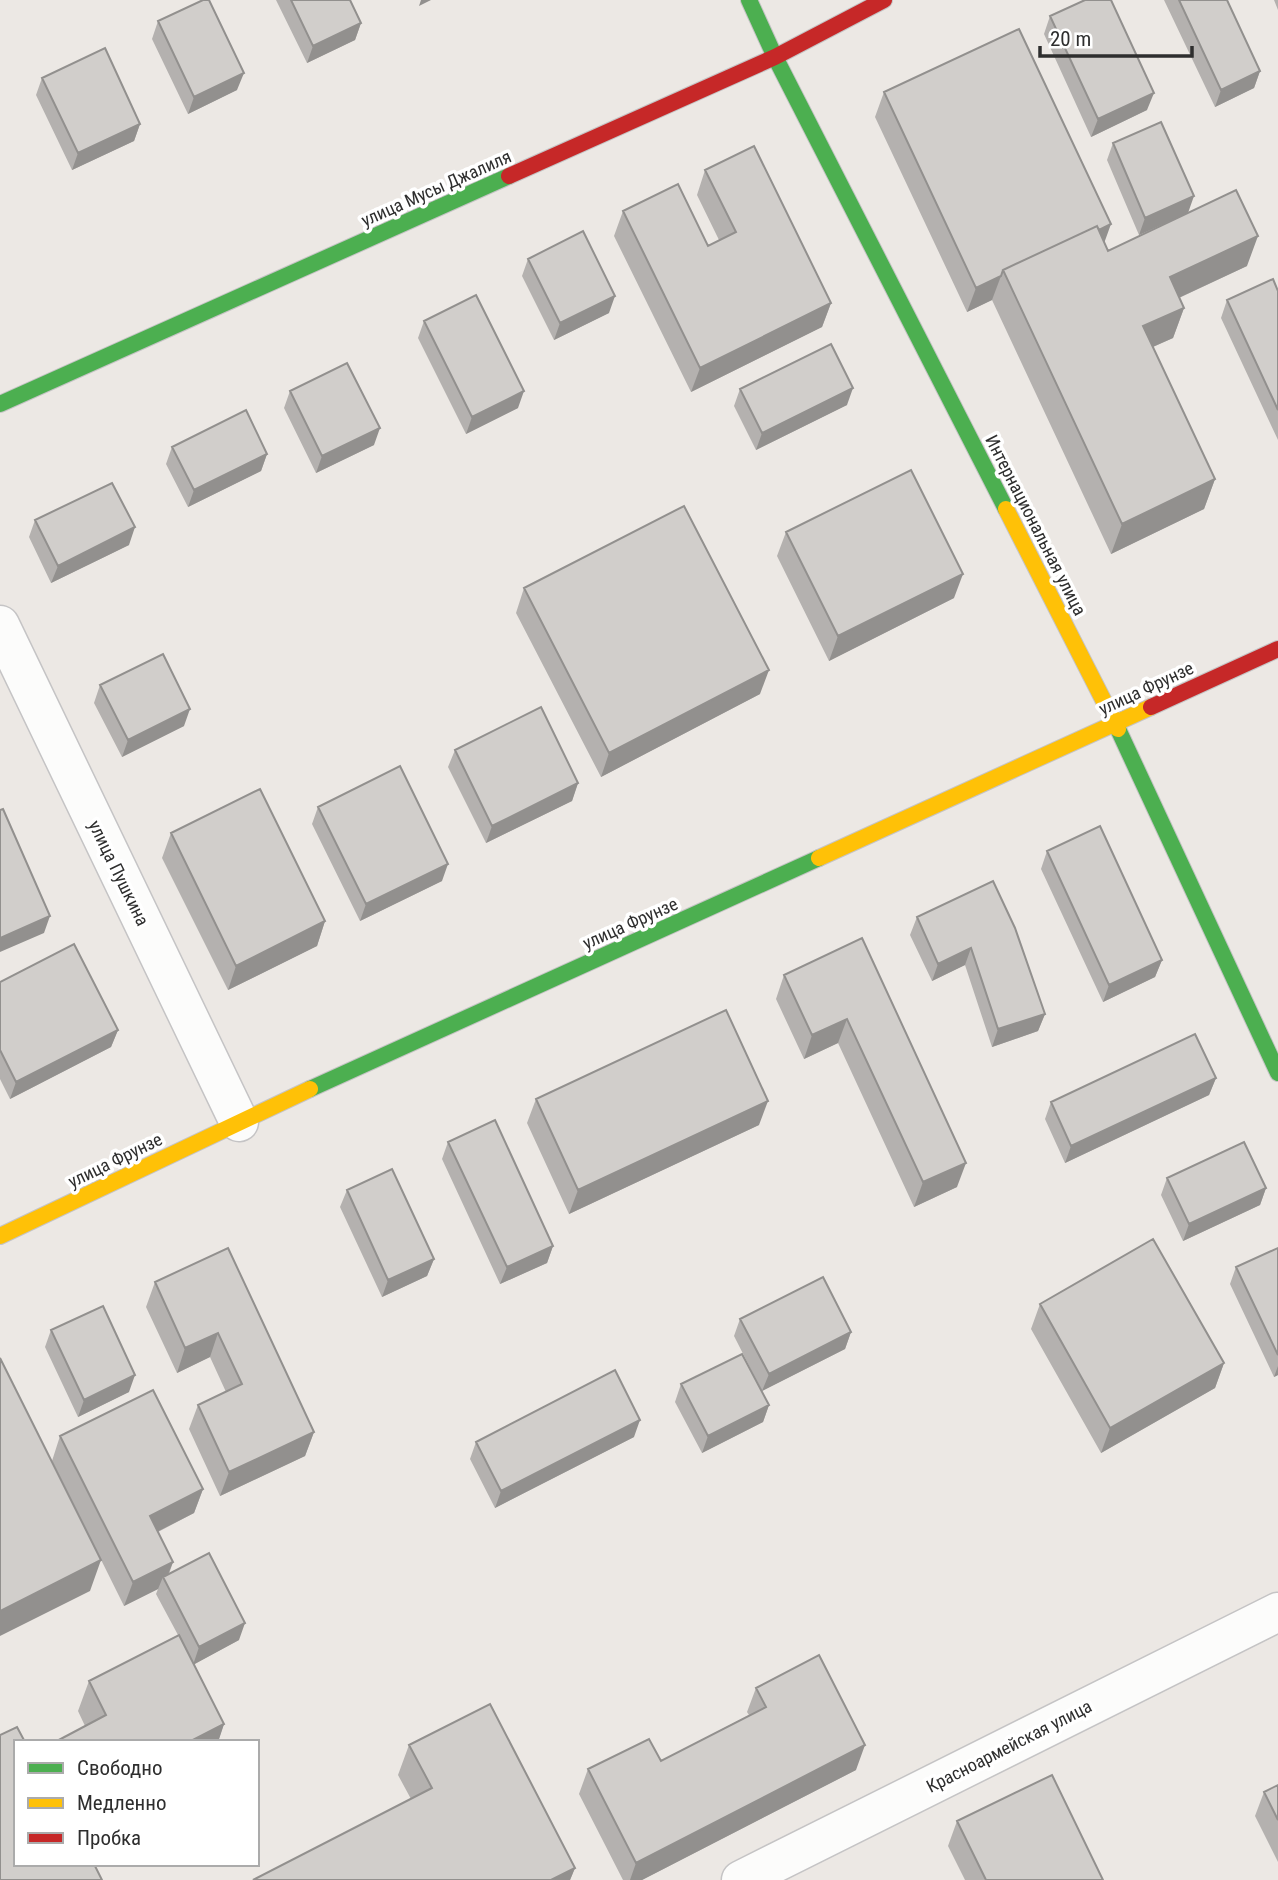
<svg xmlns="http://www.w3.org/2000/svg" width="1278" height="1880" font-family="'Roboto Condensed',sans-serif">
<rect width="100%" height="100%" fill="#ece8e4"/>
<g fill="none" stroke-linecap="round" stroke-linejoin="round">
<g stroke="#c5c4c5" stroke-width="41">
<path id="street" d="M0,625L239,1122
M741,1880L1278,1612"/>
</g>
<g stroke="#c5c4c5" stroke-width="18">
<path id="fast" d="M749,0L775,57L1006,509
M0,404L509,176
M1118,729L1278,1073
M310,1089L819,858"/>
</g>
<g stroke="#c5c4c5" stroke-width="18">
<path id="slow" d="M1006,509L1118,729
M819,858L1151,707
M0,1236L310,1089"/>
</g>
<g stroke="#c5c4c5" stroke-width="18">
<path id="jam" d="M509,176L775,57L884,0
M1151,707L1278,649"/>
</g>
<use href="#street" stroke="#fcfcfb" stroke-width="38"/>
<use href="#fast" stroke="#4caf50" stroke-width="16"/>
<use href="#slow" stroke="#ffc107" stroke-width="16"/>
<use href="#jam" stroke="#c62828" stroke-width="16"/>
</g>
<path fill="#b4b1af" d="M276,0H350L361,23L355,40L307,63Z
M1164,0H1227L1260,71L1254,88L1215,107Z
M1274,0H1278V10Z
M1050,16L1147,110L1091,137L1044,34Z
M158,21L237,90L188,114L152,39Z
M42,78L140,124L134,141L72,170L36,95Z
M884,92L1104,242L1108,251L1186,214L1139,235L1107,160L1113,143L1188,213L1247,266L1179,298L1184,308L1173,338L1153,347L1215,479L1204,509L1111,554L992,300L967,312L875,117Z
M705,170L831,303L822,327L691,392L614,236L623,211L708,246L719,240L697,195Z
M528,259L609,313L554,340L522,276Z
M1278,291V440L1221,318L1227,300Z
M424,321L518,408L466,434L418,338Z
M740,389L847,405L756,450L734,406Z
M290,391L374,445L316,473L284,408Z
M172,447L267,454L261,471L188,507L166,464Z
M35,520L129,545L51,583L29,537Z
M786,532L954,598L829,661L777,556Z
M524,588L760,694L601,777L516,613Z
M100,685L184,726L122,757L94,703Z
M455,750L578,783L572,801L486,843L448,767Z
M318,807L442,881L360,921L312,824Z
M171,833L325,921L317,946L228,990L162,858Z
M1047,851L1162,960L1155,977L1103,1002L1041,869Z
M993,881L1045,1014L1038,1031L992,1047L965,965L932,981L910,935L917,917Z
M862,938L957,1187L914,1207L838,1043L804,1059L776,999L784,975Z
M0,982L118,1030L111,1047L10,1099L0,1079Z
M1216,1078L1209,1095L1065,1163L1045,1119L1051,1102Z
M536,1099L759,1125L569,1214L527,1123Z
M448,1142L553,1246L547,1263L500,1284L442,1159Z
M1167,1178L1266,1188L1260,1205L1183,1241L1161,1195Z
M347,1190L434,1259L427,1276L382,1297L340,1207Z
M228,1248L314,1432L305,1456L220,1496L189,1429L198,1405L226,1392L210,1357L177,1373L146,1307L155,1282Z
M1278,1248V1375L1274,1377L1230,1284L1236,1267Z
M1040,1304L1224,1363L1215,1388L1101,1453L1031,1329Z
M740,1319L851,1332L845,1349L762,1391L734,1336Z
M51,1330L129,1392L78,1417L45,1347Z
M681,1384L769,1405L763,1422L702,1453L675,1402Z
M60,1436L203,1489L194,1513L158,1532L173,1562L169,1574L239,1640L194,1664L224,1724L218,1742H55L85,1726L78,1711L89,1681L178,1635L156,1594L158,1589L124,1606L52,1461Z
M634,1437L495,1508L470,1459L476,1442Z
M756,1688L856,1770L642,1880H623L579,1794L588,1769L661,1761L749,1715L747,1712Z
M409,1745L575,1868L570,1880H253L411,1799L398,1775Z
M1278,1785V1862L1255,1816L1264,1792Z
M957,1821L1103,1880H965L948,1846Z"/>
<path fill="#92908e" d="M421,0H431L419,6Z
M361,23L355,40L307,63L313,46Z
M1260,71L1254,88L1215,107L1221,90Z
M244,73L237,90L188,114L194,97Z
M1154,93L1147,110L1091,137L1098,119Z
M140,124L134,141L72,170L78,153Z
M1194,196L1188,213L1139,235L1145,218Z
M1111,224L1102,249L1005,274Z
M1258,236L1247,266L1159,307L1170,277Z
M1001,276L992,300L967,312L976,288Z
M615,296L609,313L554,340L560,323Z
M831,303L822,327L691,392L700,368Z
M1184,308L1173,338L1132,356L1143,326Z
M853,388L847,405L756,450L762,433Z
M524,391L518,408L466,434L472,417Z
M380,428L374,445L316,473L322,456Z
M267,454L261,471L188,507L194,490Z
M1215,479L1204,509L1111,554L1122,524Z
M135,527L129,545L51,583L58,566Z
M963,574L954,598L829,661L838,636Z
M769,670L760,694L601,777L609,753Z
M190,709L184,726L122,757L128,740Z
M578,783L572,801L486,843L492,826Z
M448,864L442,881L360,921L366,904Z
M50,916L44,933L0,952V938Z
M325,921L317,946L228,990L236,966Z
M971,948L965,965L932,981L938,964Z
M1162,960L1155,977L1103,1002L1109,985Z
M1045,1014L1038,1031L992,1047L998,1029Z
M847,1019L838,1043L804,1059L812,1035Z
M118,1030L111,1047L10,1099L16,1082Z
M1216,1078L1209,1095L1065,1163L1071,1146Z
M768,1101L759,1125L569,1214L578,1190Z
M966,1163L957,1187L914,1207L923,1182Z
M1266,1188L1260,1205L1183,1241L1189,1224Z
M553,1246L547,1263L500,1284L507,1267Z
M434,1259L427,1276L382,1297L388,1280Z
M851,1332L845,1349L762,1391L769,1374Z
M218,1333L210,1357L177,1373L185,1348Z
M1224,1363L1215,1388L1101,1453L1110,1428Z
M1278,1366V1375L1274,1377Z
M135,1375L129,1392L78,1417L84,1400Z
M769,1405L763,1422L702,1453L708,1436Z
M640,1420L634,1437L495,1508L501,1491Z
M314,1432L305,1456L220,1496L229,1472Z
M203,1489L194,1513L141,1540L150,1516Z
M101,1560L90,1591L0,1636V1611Z
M173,1562L165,1582L163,1577L158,1589L124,1606L133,1582Z
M245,1623L239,1640L193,1665L199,1647Z
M224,1724L218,1742H189Z
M865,1745L856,1770L642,1880H630L636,1863Z
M575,1868L570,1880H551Z"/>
<path fill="#d1cecb" stroke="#92908e" stroke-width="2" d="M203,0H209L244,73L194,97L158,21Z
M291,0H350L361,23L313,46Z
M1085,0H1111L1154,93L1098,119L1050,16Z
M1179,0H1227L1260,71L1221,90Z
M1019,29L1111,224L1099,230L1097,226L1003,270L1001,276L976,288L884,92Z
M105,48L140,124L78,153L42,78Z
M1161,122L1194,196L1145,218L1113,143Z
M754,146L831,303L700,368L623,211L678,184L708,246L736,232L705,170Z
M1236,190L1258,236L1170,277L1184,308L1143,326L1215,479L1122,524L1003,270L1097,226L1108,251Z
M583,231L615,296L560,323L528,259Z
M1273,279L1278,291V410L1227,300Z
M476,295L524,391L472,417L424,321Z
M831,344L853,388L762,433L740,389Z
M347,363L380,428L322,456L290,391Z
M246,410L267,454L194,490L172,447Z
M911,470L963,574L838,636L786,532Z
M112,483L135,527L58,566L35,520Z
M684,506L769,670L609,753L524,588Z
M163,654L190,709L128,740L100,685Z
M541,707L578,783L492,826L455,750Z
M400,766L448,864L366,904L318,807Z
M260,789L325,921L236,966L171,833Z
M3,809L50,916L0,938V810Z
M1100,826L1162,960L1109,985L1047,851Z
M993,881L1015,928L1045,1014L998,1029L971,948L938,964L917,917Z
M862,938L966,1163L923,1182L847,1019L812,1035L784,975Z
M74,944L118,1030L16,1082L0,1050V982Z
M726,1010L768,1101L578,1190L536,1099Z
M1195,1034L1216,1078L1071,1146L1051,1102Z
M495,1120L553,1246L507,1267L448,1142Z
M1244,1142L1266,1188L1189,1224L1167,1178Z
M392,1169L434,1259L388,1280L347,1190Z
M1153,1239L1224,1363L1110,1428L1040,1304Z
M228,1248L314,1432L229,1472L198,1405L242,1384L218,1333L185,1348L155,1282Z
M1278,1248V1355L1236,1267Z
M823,1277L851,1332L769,1374L740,1319Z
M103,1306L135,1375L84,1400L51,1330Z
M742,1354L769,1405L708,1436L681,1384Z
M0,1358L101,1560L0,1611Z
M615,1370L640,1420L501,1491L476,1442Z
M153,1390L203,1489L150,1516L173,1562L133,1582L60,1436Z
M209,1553L245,1623L199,1647L163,1577Z
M179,1635L224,1724L189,1742H55L106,1715L89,1681Z
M819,1655L865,1745L636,1863L588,1769L649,1739L661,1761L766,1707L756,1688Z
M490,1704L575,1868L551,1880H253L432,1788L409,1745Z
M17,1727L25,1742H16V1864H94L102,1880H0V1735Z
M1052,1775L1103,1880H986L957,1821Z
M1278,1785V1820L1264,1792Z"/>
<g text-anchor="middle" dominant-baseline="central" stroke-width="7" stroke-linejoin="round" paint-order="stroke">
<g font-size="18" fill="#2e2e2e" stroke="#fff">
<text transform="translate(436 188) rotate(-24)">улица Мусы Джалиля</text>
<text transform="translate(1036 525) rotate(63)">Интернациональная улица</text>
<text transform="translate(1146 688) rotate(-25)">улица Фрунзе</text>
<text transform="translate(119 873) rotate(64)">улица Пушкина</text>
<text transform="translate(630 923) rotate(-24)">улица Фрунзе</text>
<text transform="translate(115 1160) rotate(-26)">улица Фрунзе</text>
<text transform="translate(1009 1746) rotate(-27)">Красноармейская улица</text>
</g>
</g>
<rect x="14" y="1740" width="245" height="126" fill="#ffffff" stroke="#ababab" stroke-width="2"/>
<rect x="28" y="1763" width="35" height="10" fill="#4caf50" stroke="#ababab" stroke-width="2"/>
<text x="77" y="1775" font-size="21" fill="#2e2e2e">Свободно</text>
<rect x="28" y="1798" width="35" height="10" fill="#ffc107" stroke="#ababab" stroke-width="2"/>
<text x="77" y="1810" font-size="21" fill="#2e2e2e">Медленно</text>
<rect x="28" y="1833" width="35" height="10" fill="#c62828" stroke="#ababab" stroke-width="2"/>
<text x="77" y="1845" font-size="21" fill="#2e2e2e">Пробка</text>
<path d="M1040 46v10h152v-10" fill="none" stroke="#2e2e2e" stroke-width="3.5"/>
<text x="1050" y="46" font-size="21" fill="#2e2e2e" stroke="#ffffff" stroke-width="5" paint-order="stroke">20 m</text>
</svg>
